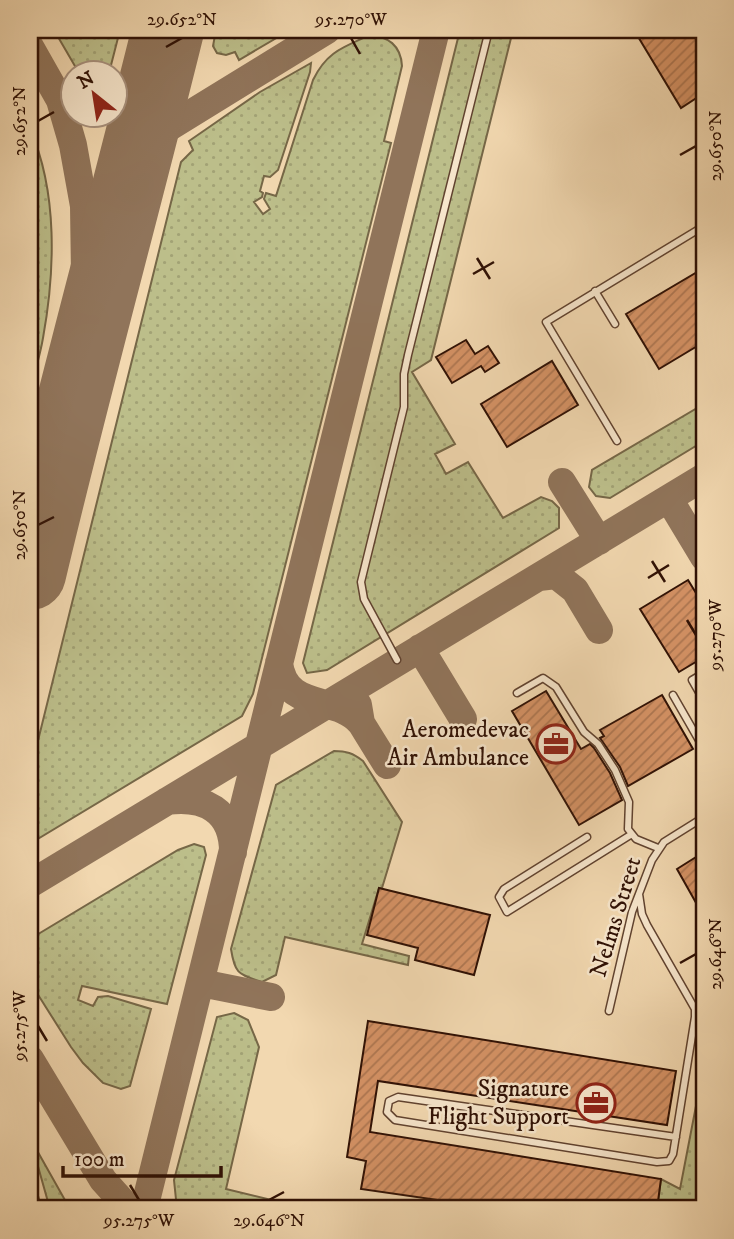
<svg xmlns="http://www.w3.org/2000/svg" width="734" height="1239" font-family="'IM FELL DW Pica',serif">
<defs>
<pattern id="grass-dots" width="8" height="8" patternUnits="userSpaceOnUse" patternTransform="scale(1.75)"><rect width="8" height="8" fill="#bcbe8a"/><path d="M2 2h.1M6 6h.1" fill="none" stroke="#a2a275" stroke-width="1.8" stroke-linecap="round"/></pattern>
<pattern id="building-hatch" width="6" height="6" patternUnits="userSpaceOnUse" patternTransform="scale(1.75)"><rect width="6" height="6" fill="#d59265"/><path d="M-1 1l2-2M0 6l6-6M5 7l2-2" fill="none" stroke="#ad7651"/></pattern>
</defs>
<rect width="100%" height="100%" fill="#f2d8b0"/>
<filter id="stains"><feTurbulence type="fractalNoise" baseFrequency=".00286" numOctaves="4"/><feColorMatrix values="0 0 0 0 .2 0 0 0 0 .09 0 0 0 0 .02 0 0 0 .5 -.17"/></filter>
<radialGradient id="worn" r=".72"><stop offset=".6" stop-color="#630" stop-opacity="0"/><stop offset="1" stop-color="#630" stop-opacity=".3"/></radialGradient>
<path fill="url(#grass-dots)" stroke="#766747" stroke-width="2" d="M54,30H120L109,73H79Z
M216,30H290L239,60L235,52L226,55L217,53L213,46Z
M460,30H513L431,360L412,372L455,444L435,454L446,474L468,462L503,518L541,497L552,501L559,508V528L327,670L307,673L303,663Z
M368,36C388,35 401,46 402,66L384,141L391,143L253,694L242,716L36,840L30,833V773L179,170L181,162L193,150L189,141L260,92L311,63L310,72L278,170L270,177L264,176L260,191L263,193L262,197L254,202L263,214L270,209L264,199L266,193L276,196L313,80C326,53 341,48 368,36Z
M30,129C58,192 55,272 43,338C40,356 34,374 30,391Z
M704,404V441L610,498L596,496L589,487L592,470Z
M334,751C346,751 353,753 363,761L402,822L382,888H379L362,944L409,956L408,965L285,937L276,975L262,982C239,974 235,975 231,949L276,785Z
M194,844L204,847L206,855L167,1004L82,986L78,1000L93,1006L98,997L108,996L151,1009L130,1086L121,1089L103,1083L83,1063L71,1047L30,982V939L178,850Z
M234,1013L248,1020L259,1047L226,1189L309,1209H177L174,1180L217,1017Z
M704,1079V1209H657L661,1179L680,1189L701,1080Z
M30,1138L70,1209H50Z
M30,1169L42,1209H30Z"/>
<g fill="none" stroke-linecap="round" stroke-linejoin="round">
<path stroke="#90745a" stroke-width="28" d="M30,47L60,100L73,145L84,206L85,275L73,394
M130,182C140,161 150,144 166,129L327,30
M562,482L599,541
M669,499L704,557
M539,577L556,575L575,590L599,630
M420,648L463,719
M279,663C285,712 337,694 361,723
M358,705L361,723L387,765
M167,801C204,796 233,810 233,852
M30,884L704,477
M201,983L271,997
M30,1059L103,1180L129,1209
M144,1209L436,30"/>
<path stroke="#90745a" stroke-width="72" d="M30,574C73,392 123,212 168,30"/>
</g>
<path fill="url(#building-hatch)" stroke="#2f1004" stroke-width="2" d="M634,30H704V93L681,108Z
M704,268V342L659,369L626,314Z
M466,340L475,354L488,346L499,363L485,372L481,366L452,383L436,357Z
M552,361L578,405L507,447L481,404Z
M688,580L704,606V657L679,672L640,609Z
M546,691L581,749L590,744L594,748L610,773L622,800L579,825L512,711Z
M662,695L693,749L628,786L620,767L600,738L604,736L600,730Z
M704,852V917L677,869Z
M379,888L490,915L474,975L415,960L418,948L367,935Z
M368,1021L676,1071L667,1125L378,1081L370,1132L661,1179L657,1209H500L361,1189L366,1161L347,1157Z"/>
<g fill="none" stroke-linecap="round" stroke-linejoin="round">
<g stroke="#60422f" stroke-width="9">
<path id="lane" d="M595,291L615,324
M617,441L546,322L704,226
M397,660L364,599L361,582L404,407V374L408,355L489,30
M704,673L692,680L704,701
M517,693L543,678L556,687L584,732L598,744L615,770L629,802L628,829L636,839L658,848
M673,695L704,749
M587,837L504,889L499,897L507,912L632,834
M639,894L642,914L647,925L695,1009V1017L673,1154L669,1161L657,1162L395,1120L387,1112L389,1101L398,1097L676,1137
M609,1011L632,912L652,860L664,842L704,817"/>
</g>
<use href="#lane" stroke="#f7e6cc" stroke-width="6"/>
</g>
<path fill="none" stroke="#2f1004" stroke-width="2.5" d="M351,38L360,54M166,47L182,38M38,121L54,112M680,155L696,146M477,258L490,279M473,274L494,262M38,525L54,517M652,561L665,582M648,578L669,565M687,620L696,635M680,963L696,954M38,1026L47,1041M130,1185L139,1200M269,1200L284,1192"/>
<defs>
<g id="office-ring" transform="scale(2.0125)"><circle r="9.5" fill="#f7e6cc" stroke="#8f2418" stroke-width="1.5"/><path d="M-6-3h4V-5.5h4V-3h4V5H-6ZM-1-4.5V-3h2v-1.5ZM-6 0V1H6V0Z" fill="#8f2418"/></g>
</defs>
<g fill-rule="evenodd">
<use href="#office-ring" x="556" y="744"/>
<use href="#office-ring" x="596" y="1103"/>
</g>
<g text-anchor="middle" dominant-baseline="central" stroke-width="5" stroke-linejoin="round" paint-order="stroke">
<g font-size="24" fill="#2f1004" stroke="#f7e6cc" text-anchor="end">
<text x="529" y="730">Aeromedevac<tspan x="529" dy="28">Air Ambulance</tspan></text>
<text x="569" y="1089">Signature<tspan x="569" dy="28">Flight Support</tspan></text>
</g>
<g font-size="24" fill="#2f1004" stroke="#f7e6cc">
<text transform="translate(616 917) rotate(-73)">Nelms Street</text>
</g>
</g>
<rect width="734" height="1239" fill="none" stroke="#f2d8b0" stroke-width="77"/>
<g transform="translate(94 94) rotate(330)"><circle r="33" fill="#f7e6cc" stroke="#a7907c" stroke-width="2"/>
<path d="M0-5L12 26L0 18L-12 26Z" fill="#8f2418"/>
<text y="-10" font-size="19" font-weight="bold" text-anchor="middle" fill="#2f1004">N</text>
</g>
<path d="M63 1166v10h158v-10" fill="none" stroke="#2f1004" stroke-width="3.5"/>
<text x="74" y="1166" font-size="21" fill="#2f1004" stroke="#f7e6cc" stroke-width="5" paint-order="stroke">100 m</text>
<rect x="38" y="38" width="658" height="1162" fill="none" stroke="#2f1004" stroke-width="2.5"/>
<g font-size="18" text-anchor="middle" fill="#2f1004">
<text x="182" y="25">29.652°N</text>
<text x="351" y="25">95.270°W</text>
<text transform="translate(19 121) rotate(-90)" y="6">29.652°N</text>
<text transform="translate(715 146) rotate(-90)" y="6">29.650°N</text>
<text transform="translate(19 525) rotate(-90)" y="6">29.650°N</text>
<text transform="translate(715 635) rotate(-90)" y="6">95.270°W</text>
<text transform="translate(715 954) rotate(-90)" y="6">29.646°N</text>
<text transform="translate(19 1026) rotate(-90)" y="6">95.275°W</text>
<text x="139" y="1226">95.275°W</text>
<text x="269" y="1226">29.646°N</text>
</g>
<rect width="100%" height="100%" filter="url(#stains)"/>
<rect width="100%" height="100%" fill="url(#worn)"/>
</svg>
